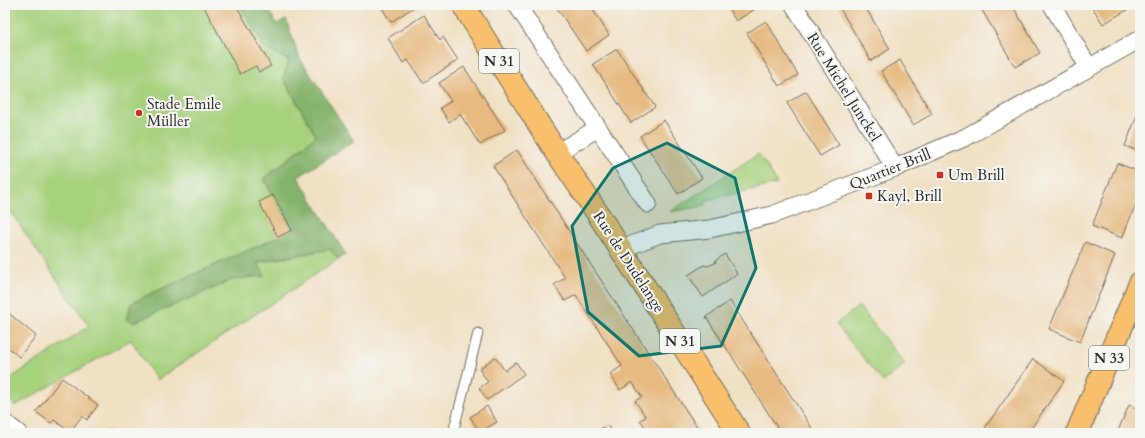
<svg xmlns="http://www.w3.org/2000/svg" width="1145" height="438" font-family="Cardo,serif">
<rect width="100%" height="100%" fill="#f6f6f2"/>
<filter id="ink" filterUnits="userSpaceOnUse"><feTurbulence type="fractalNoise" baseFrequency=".025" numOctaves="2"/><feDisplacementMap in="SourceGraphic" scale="8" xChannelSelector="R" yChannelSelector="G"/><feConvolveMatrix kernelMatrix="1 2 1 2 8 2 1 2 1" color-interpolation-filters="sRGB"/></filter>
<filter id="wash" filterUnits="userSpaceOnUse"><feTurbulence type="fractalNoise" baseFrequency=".012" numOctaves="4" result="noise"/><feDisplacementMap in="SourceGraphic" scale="16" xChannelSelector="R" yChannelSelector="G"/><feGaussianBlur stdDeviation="0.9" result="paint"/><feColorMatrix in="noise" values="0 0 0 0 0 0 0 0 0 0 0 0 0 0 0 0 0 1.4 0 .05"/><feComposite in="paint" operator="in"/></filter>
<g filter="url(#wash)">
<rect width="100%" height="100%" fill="#f0e1c4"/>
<path fill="#a6d17d" stroke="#687e54" d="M5,5H248L243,8L265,48L289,61L283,78L316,136L264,179L292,230L278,237L143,297L131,305L127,319L134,322L235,279L264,276L257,263L330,249L338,259L157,380L131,340L15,406L5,393V382L89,326L5,204Z
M758,154L767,166L777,184L707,200L704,206L670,212Z
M859,306L905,364L883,382L836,324Z"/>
<path fill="#84b36c" stroke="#586f4c" d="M248,5H265L277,24L286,19L299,57L354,141L298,177L346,255L338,259L330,249L257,262L265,276L235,279L134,322L127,319L131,304L143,297L278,237L291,230L264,179L316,136L283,78L289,61L265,48L242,8Z"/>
<g id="blocks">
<path fill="#e6ba80" d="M207,5H236L271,66L259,72L256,66L240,74L204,7Z
M380,5H417L391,22Z
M555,5H590L609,35L586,51Z
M726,5H752L755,9L736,21Z
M838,5H864L890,49L871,61Z
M979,5H1012L1040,53L1015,67Z
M1091,5H1124L1127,10L1103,24Z
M424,15L440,40L443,37L458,60L423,83L408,60L403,63L388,38Z
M766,21L798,75L779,86L747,33Z
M617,49L655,107L631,123L593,64Z
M900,60L932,114L913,125L881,71Z
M464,67L505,130L480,145L460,114L449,122L440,108L451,101L439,83Z
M806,91L839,145L820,156L787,103Z
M1140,108V152L1125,146Z
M664,120L702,178L678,194L640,136Z
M517,150L589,262L701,433H641L647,429L640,420L646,417L635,401L642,397L632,382L620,390L610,374L622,366L576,295L565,301L554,285L565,278L493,166Z
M1117,163L1140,172V194L1122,238L1092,226Z
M273,195L292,230L278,237L259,202Z
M1085,242L1115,255L1080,342L1049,329Z
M725,254L737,274L703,297L688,275L704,265L708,266L715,263L716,260Z
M730,301L791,396L815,433H781L718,335L706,317Z
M5,310L36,336L19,357L8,347L5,348Z
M495,357L505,371L516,362L524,374L487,400L479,388L488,382L479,369Z
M1033,359L1064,381L1028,433H993L985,428Z
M62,378L98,405L87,420L82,416L70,432L54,420L51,423L36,412Z
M1129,405L1140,410V433H1117Z
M487,406L497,422L480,432L470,417Z
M607,425L613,433H595Z
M107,429L113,433H104Z"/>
</g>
</g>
<g filter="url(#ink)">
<use href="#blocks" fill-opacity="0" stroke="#706b61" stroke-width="1"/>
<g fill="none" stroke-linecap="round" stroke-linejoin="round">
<g stroke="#706b61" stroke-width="11">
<path id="service" d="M453,433L478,333"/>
</g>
<g stroke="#706b61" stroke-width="19">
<path id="minor" d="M517,5L648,204
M794,5L895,168
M1052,5L1089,68
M557,153L598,128
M621,249L660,234L710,229L772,215L895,168L966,137L1140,39
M5,423L18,433"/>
</g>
<g stroke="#706b61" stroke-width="24">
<path id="primary" d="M463,5L557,153L598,214L739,433
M1077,433L1140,283"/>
</g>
<use href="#service" stroke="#fff" stroke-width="9"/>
<use href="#minor" stroke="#fff" stroke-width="17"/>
<use href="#primary" stroke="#f8bf6c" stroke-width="22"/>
</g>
</g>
<path fill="#0f766e" fill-opacity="0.2" stroke="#0f766e" stroke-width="3" stroke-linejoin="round" d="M667,143L735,178L756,268L721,346L639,356L588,312L572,226L613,168Z"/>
<g fill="#c8321e" stroke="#f6f6f2" stroke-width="1.5">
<circle cx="139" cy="113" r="4"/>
<rect x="936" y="171" width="8" height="8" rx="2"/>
<rect x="865" y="192" width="8" height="8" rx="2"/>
</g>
<g text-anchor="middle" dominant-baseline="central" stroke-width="4" stroke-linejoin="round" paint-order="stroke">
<g fill="#f6f6f2" stroke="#686867" stroke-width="1">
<rect x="479" y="49" width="40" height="24" rx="3"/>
<rect x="660" y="329" width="40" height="24" rx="3"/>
<rect x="1089" y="346" width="40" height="24" rx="3"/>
</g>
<g font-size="14" font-weight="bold" fill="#2b2b2b">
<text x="499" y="61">N 31</text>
<text x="680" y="341">N 31</text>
<text x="1109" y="358">N 33</text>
</g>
<g font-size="15" fill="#2b2b2b" stroke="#f6f6f2">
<text transform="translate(844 87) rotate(58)">Rue Michel Junckel</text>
<text transform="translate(890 169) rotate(-22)">Quartier Brill</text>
<text transform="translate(629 262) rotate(57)">Rue de Dudelange</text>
</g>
<g font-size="15" fill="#2b2b2b" stroke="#f6f6f2" text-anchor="start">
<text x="147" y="104">Stade Emile<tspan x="147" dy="17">Müller</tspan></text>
<text x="948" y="175">Um Brill</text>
<text x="877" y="196">Kayl, Brill</text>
</g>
</g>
<rect width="1145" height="438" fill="none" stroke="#f6f6f2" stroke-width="20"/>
</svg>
